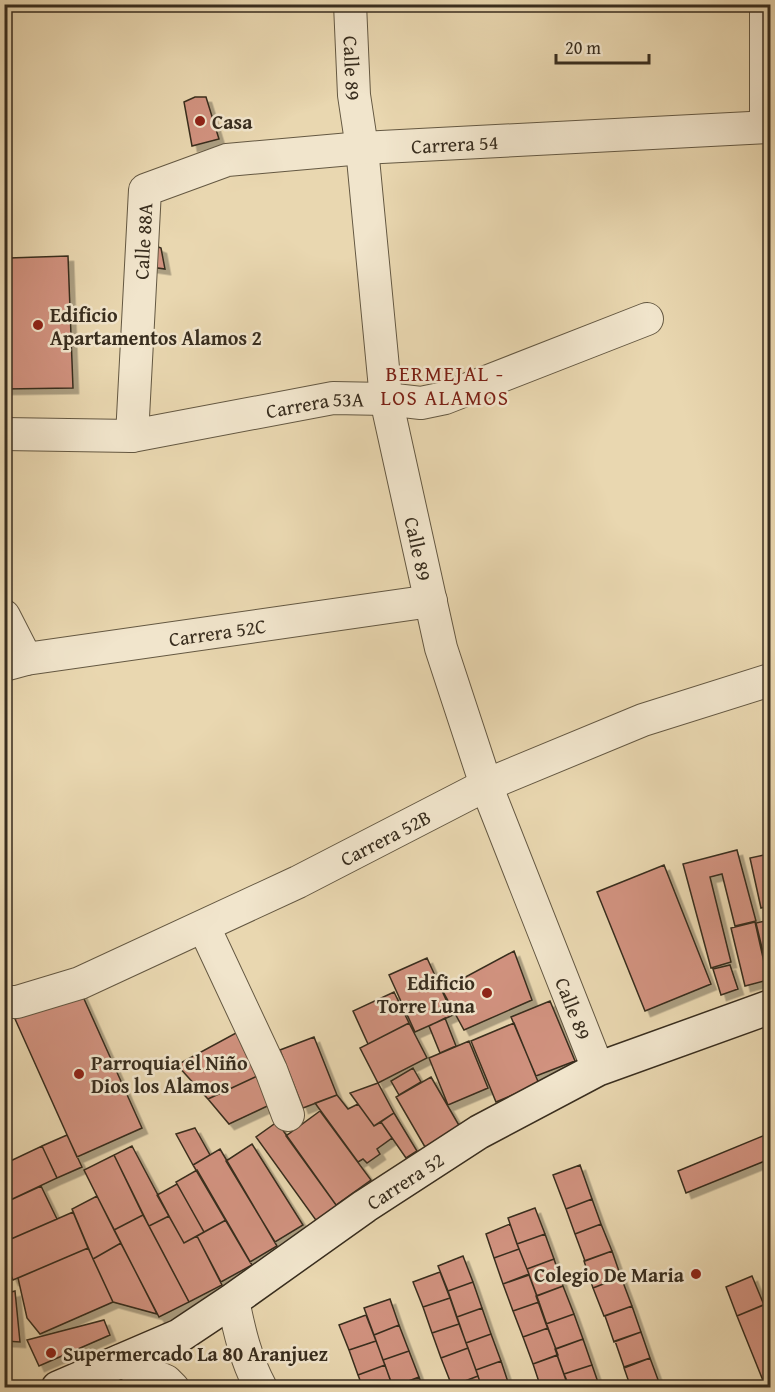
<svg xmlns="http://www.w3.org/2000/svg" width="775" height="1392" font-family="'Gentium Book Plus',serif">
<defs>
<filter id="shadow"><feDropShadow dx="5.5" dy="5.5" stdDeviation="0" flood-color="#0004"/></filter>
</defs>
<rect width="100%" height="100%" fill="#e9d7b0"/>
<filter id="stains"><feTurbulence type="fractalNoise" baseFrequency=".00333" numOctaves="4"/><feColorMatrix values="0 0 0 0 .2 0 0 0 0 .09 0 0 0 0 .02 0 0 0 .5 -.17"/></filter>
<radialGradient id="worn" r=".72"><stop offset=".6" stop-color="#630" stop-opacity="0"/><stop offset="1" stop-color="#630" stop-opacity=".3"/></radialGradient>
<path fill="#d1927f" stroke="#382d1e" stroke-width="1.5" filter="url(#shadow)" d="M195,97H206L219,139L192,146L184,102Z
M151,244L161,248L165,269L151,267Z
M68,256L73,388L4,389V263L9,258Z
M737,850L756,921L735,926L722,874L710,877L731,962L711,968L683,864Z
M769,854L770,863V906L761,908L750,858Z
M664,865L711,984L645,1011L597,892Z
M770,920V976L769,977L756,923Z
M755,922L768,980L745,986L731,928Z
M514,951L532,1000L464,1030L440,986L460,980Z
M427,958L453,1015L415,1032L389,975Z
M730,965L738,989L721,995L713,969Z
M80,990L142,1128L77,1157L15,1019Z
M394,992L409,1023L368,1044L353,1011Z
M550,1001L575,1061L536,1076L511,1017Z
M445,1018L456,1046L440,1053L429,1026Z
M409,1023L427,1058L378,1083L360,1048Z
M514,1023L539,1084L496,1102L471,1041Z
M247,1027L268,1071L208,1099L177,1065Z
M314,1037L337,1095L303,1108L280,1050Z
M469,1041L488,1088L448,1105L429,1058Z
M413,1068L421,1082L399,1095L391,1081Z
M268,1071L278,1101L229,1124L208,1099Z
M431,1077L460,1127L425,1147L396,1097Z
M378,1083L394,1113L374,1126L350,1093Z
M337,1095L348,1109L358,1104L374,1126L381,1122L392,1138L377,1149L380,1154L367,1163L363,1159L358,1162L315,1103Z
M320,1111L371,1180L336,1205L286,1136Z
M394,1113L417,1151L406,1158L381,1122Z
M277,1122L339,1209L318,1223L256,1137Z
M195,1128L210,1155L193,1165L176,1134Z
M770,1133V1159L686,1193L678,1171Z
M67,1135L82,1167L57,1178L42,1146Z
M252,1144L303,1225L275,1242L226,1161Z
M42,1146L57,1178L4,1203V1164Z
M132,1146L169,1216L149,1226L114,1155Z
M220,1149L277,1246L250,1262L193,1165Z
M114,1155L143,1215L114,1230L84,1170Z
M580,1165L592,1199L566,1209L553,1175Z
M197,1170L226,1220L204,1232L176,1182Z
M177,1184L204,1232L184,1243L157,1195Z
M41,1186L57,1219L4,1242V1203Z
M97,1196L121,1243L93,1259L72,1209Z
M592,1199L601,1224L575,1234L566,1209Z
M535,1208L545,1234L517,1244L508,1218Z
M73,1212L88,1248L13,1280L4,1260V1242Z
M143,1215L189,1302L159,1317L114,1230Z
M169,1216L184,1243L197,1236L222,1285L189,1302L149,1226Z
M226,1220L252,1265L221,1282L197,1236Z
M510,1224L519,1249L494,1258L486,1234Z
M601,1224L612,1251L585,1261L575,1234Z
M545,1234L554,1259L527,1269L517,1244Z
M121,1243L157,1314L113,1302L93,1259Z
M88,1248L113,1302L40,1334L27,1318L18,1278Z
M519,1249L529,1274L503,1284L494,1258Z
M612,1251L621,1277L593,1288L584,1261Z
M463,1256L473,1282L448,1291L438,1266Z
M554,1259L563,1286L537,1296L527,1269Z
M440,1272L450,1298L423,1307L413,1282Z
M529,1275L539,1302L513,1311L503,1284Z
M752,1276L764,1305L737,1316L726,1287Z
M621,1277L632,1306L604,1316L593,1288Z
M473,1282L482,1308L457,1317L448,1291Z
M563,1286L574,1314L546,1324L536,1296Z
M15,1291L20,1342L5,1341L4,1294Z
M450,1298L459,1324L432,1333L423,1307Z
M390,1299L399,1325L374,1335L364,1308Z
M539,1302L548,1328L523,1337L513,1311Z
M770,1302V1388H766L737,1316Z
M632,1306L641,1332L614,1342L605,1316Z
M482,1308L491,1334L466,1343L457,1317Z
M574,1314L583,1339L556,1349L546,1324Z
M366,1315L376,1341L349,1350L339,1325Z
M104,1320L110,1335L39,1366L27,1340Z
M459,1324L468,1348L441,1358L432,1333Z
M399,1325L409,1351L383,1360L374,1335Z
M548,1328L558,1355L533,1364L523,1337Z
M641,1332L650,1358L624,1367L615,1341Z
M491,1334L501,1361L476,1370L466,1343Z
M583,1339L592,1365L564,1374L555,1349Z
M376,1341L385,1365L358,1375L349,1350Z
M468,1348L478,1376L452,1386L441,1358Z
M409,1351L419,1377L393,1387L383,1360Z
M557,1355L567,1383L555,1388H541L533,1364Z
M650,1358L660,1385L653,1388H631L624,1368Z
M501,1361L510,1388H482L476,1370Z
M385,1365L393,1388H363L358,1375Z
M592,1365L600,1388H570L564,1374Z
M478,1376L482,1388H452V1386Z
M419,1377L423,1388L393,1387Z"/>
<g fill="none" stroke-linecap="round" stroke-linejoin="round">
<g stroke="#645842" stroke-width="34">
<g id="street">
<path id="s1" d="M350,4L354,95L362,148L386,399L441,648L486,785L598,1069"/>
<path d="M766,4V127"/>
<path id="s2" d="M4,434L132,436L333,398L386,399L421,403L445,398L647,319"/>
<path id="s3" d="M132,436L145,190L227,160L362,148L770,127"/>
<path d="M4,616L26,659"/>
<path id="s4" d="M4,665L26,659L431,601"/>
<path d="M204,927L271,1070L288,1115"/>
<path id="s5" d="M4,1002H17L80,983L298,882L486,785L643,720L770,680"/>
<path d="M233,1300C239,1330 246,1361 261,1388"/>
<path d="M120,1361L166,1381L173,1388"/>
</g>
</g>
<g stroke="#382d1e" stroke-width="36">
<g id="secondary">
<path id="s6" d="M58,1388L179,1336L233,1300L365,1206L479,1132L598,1069L770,1007"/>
</g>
</g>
<use href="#street" stroke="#f1e5cc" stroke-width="32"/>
<use href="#secondary" stroke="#f1e5cc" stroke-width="33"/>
</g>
<g fill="#8f2418" stroke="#f1e5cc" stroke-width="2">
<circle cx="200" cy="121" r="6"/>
<circle cx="38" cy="325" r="6"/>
<circle cx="487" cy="993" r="6"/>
<circle cx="79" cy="1074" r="6"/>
<circle cx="696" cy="1274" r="6"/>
<circle cx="51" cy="1353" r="6"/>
</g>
<g text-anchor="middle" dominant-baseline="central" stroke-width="5" stroke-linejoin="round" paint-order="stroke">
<g font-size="20" fill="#382d1e" stroke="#f1e5cc">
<text stroke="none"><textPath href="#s1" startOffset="64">Calle 89</textPath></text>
<text stroke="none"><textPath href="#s3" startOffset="562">Carrera 54</textPath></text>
<text stroke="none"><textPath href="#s3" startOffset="195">Calle 88A</textPath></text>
<text stroke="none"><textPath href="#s2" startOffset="314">Carrera 53A</textPath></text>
<text stroke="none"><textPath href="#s1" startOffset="550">Calle 89</textPath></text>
<text stroke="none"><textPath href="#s4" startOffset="216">Carrera 52C</textPath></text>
<text stroke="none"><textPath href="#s5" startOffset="417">Carrera 52B</textPath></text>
<text stroke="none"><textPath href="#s1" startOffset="1036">Calle 89</textPath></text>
<text stroke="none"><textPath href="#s6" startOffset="406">Carrera 52</textPath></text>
</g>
<g font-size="20" font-weight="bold" fill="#382d1e" stroke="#f1e5cc" text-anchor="start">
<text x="212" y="121">Casa</text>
<text x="50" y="314">Edificio<tspan x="50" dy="23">Apartamentos Alamos 2</tspan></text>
<text x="475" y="982" text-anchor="end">Edificio<tspan x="475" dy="23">Torre Luna</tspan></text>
<text x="91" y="1062">Parroquia el Niño<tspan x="91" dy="23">Dios los Alamos</tspan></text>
<text x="684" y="1274" text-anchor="end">Colegio De Maria</text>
<text x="63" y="1353">Supermercado La 80 Aranjuez</text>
</g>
<g font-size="21" letter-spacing="1.5" fill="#7a1f14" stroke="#f1e5cc">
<text x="445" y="373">BERMEJAL -<tspan x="445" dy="24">LOS ALAMOS</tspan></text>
</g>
</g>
<rect width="775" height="1392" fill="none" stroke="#e9d7b0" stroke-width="24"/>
<rect x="6" y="6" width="763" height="1380" fill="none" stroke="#382d1e" stroke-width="3"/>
<rect x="12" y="12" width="751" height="1368" fill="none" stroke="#382d1e" stroke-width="1.5"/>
<path d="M556 54v9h93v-9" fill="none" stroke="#382d1e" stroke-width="3"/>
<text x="565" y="54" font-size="18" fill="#382d1e" stroke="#f1e5cc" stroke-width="4.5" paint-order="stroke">20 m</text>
<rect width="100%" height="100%" filter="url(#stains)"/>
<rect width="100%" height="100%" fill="url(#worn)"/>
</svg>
